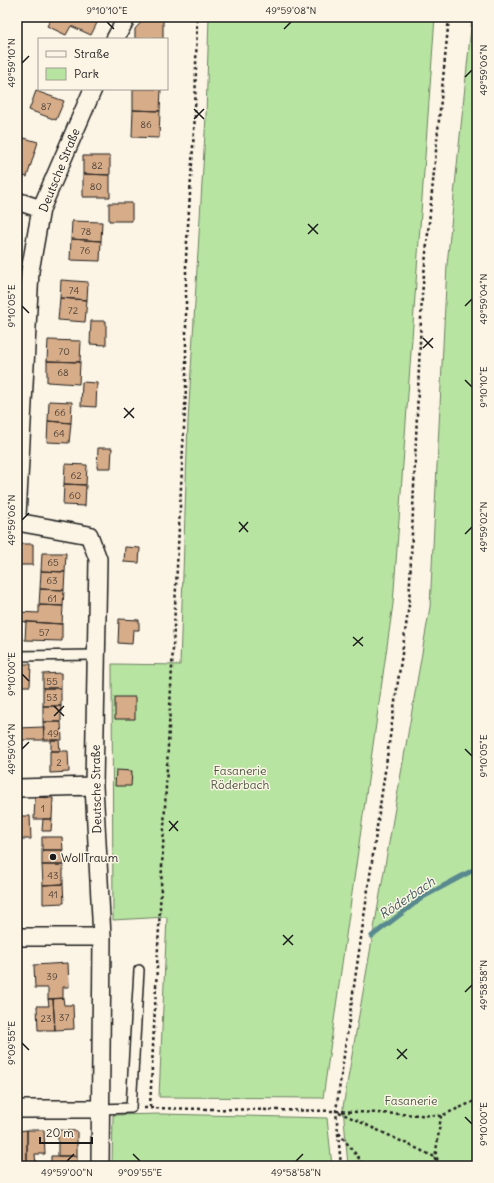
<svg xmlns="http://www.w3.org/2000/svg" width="494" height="1183" font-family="Delius,sans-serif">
<rect width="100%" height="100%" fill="#fcf5e5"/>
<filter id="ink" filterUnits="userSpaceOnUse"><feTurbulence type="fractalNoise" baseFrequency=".025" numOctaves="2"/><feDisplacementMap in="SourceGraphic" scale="8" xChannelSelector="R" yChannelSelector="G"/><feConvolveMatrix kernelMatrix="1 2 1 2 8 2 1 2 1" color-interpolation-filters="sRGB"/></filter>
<g filter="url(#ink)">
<path fill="#b8e4a2" stroke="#6a805f" d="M209,17H435L393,604L323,1098L159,1097L167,917L113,920L112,664L180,665L188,421L206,116Z
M472,17H477V1166H348L343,1107L430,607L447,265Z
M161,1114L327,1118L332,1166H112L113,1115Z"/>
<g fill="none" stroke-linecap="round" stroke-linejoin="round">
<path stroke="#59898f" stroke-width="5" d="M372,936L423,897L477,868"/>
</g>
<path fill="#d7ac88" stroke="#1c1c1c" d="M52,17H100L91,35L71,26L66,35L47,26Z
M146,17L163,19V39H135V29Z
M133,89H161L160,111L133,110Z
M36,91L64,101L56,120L29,110Z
M133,110L160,111L159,138L132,137Z
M17,136L38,142L27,177L17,174Z
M83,156H110V175L83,174Z
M83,174L110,175V197H83Z
M109,203H132V221H109Z
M72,221L102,222L101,241L71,239Z
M71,239L101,241L100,261L70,260Z
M61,280L88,282L87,300L60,298Z
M60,298L87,300L85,322L58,320Z
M91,321H106V345L90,344Z
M48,340L81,341L80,362L47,361Z
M47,361L80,362L79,384L47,382Z
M82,382L97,383L96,407L81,406Z
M49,401L72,402L71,423L48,421Z
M48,421L71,423L69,443L47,442Z
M98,448H112L111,468H97Z
M65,464L87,465L86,485L64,484Z
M64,484L86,485L85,506L63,505Z
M17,544H33V565H17Z
M125,547L140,548L139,563L124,562Z
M42,553H66L65,572L41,571Z
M41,571L65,572L64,590L40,589Z
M40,589L64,590L63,606L39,605Z
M39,605L63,606L62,624L17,621V612L39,613Z
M119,619L139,620V630H133L132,644L118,643Z
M26,622L62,624V641L25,640Z
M17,664H31L30,686H17Z
M61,673V688H43V674Z
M43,688H61V706H43Z
M115,697H135V719H115Z
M43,706H61V722H43Z
M43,722H61L62,740H44Z
M44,727V740H18L17,728Z
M51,740H59L60,751H51Z
M50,751H68L69,772L50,773Z
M116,770L132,771L131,786H115Z
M35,797L53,798L52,819H34Z
M17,816H30L31,839H17Z
M43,819H52L51,831H42Z
M42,837H62L63,850H42Z
M42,850H63V865H42Z
M42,865H63V884L43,885Z
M63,884L64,903L43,904V885Z
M68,963L69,987H63V998L48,999V988H35L34,965Z
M63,998L64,1005H73L74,1029L55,1030L53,999Z
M48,999H53L55,1030H38L37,1006H49Z
M17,1030H21L22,1056H17Z
M27,1130V1166H17V1131Z
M27,1130H44L45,1154H35L36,1166H27Z
M58,1130L77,1131V1156H58Z
M51,1156H77V1166H51Z"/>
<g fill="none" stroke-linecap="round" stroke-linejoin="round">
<g stroke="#1c1c1c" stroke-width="12">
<path id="service" d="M17,656L96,655
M100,1109L131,1108L139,970"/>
</g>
<g stroke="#1c1c1c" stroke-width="20">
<path id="minor" d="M115,39L127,17
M17,201L41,209
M17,516L30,271L41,209L93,89
M17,522L89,535L98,559L94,786L102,937L100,1166
M17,788L94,786
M17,937H102
M17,1109H100"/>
</g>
<path stroke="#1c1c1c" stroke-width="2.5" stroke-dasharray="3 3" stroke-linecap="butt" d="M150,1107L186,387V257L195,115L197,17
M144,1108L336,1111L441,1116L477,1100
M339,1112L437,1158L438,1166
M339,1133L365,1166
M341,1166L336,1111L409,605L422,295L449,17
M434,1166L441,1116"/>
<use href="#service" stroke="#fcf5e5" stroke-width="9"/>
<use href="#minor" stroke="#fcf5e5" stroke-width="17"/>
</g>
</g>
<path fill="none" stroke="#1c1c1c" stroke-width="1.5" d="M107,22L114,29M284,29L291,22M22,63L29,56M465,77L472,70M194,109L204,119M194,119L204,109M308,224L318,234M308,234L318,224M22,306L29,313M465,306L472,299M423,338L433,348M423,348L433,338M465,380L472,387M124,408L134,418M124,418L134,408M22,520L29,513M239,522L248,532M239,532L248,522M465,534L472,527M353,637L363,646M353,646L363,637M22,674L29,681M54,706L64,716M54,716L64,706M22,749L29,742M465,749L472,756M169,821L178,831M169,831L178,821M283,935L293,945M283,945L293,935M465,992L472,985M22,1043L29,1050M397,1049L407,1059M397,1059L407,1049M465,1117L472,1124M133,1154L140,1161M67,1161L74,1154M296,1161L303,1154"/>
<circle fill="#1c1c1c" stroke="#fcf5e5" stroke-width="1.5" cx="53" cy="857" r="4"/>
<g text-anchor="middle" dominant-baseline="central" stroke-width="3" stroke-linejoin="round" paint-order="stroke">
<g font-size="10" fill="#4b4037">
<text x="46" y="106">87</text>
<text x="146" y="124">86</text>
<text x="97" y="165">82</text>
<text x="96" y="186">80</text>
<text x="86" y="231">78</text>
<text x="85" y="250">76</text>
<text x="74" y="290">74</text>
<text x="73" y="310">72</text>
<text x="64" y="351">70</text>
<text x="63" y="372">68</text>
<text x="60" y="412">66</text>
<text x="59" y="433">64</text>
<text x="76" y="475">62</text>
<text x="75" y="495">60</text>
<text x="53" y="562">65</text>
<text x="52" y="580">63</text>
<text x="52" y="598">61</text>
<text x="44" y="632">57</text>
<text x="52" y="681">55</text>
<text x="52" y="697">53</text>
<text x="53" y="733">49</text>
<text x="59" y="762">2</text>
<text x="43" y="808">1</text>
<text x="53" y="875">43</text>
<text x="53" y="894">41</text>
<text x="52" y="976">39</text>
<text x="64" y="1017">37</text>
<text x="46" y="1018">23</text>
</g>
<g font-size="12" fill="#1c1c1c" stroke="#fcf5e5">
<text transform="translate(59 170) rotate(-68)">Deutsche Straße</text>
<text transform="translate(96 789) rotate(-91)">Deutsche Straße</text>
</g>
<g font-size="12" fill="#4b5844" stroke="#fcf5e5">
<text x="240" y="770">Fasanerie<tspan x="240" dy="14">Röderbach</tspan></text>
<text x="411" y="1100">Fasanerie</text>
</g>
<g font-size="12" fill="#1c1c1c" stroke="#fcf5e5" text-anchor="start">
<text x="61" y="857">WollTraum</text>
</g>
<g font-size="13" font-style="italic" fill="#3f5b5f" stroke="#fcf5e5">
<text transform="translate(407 898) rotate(-34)">Röderbach</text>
</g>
</g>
<rect width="494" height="1183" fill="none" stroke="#fcf5e5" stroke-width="44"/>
<rect x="38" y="38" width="130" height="52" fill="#fcf5e5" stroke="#a29e95"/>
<rect x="46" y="51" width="20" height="6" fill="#fcf5e5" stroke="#a29e95"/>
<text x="74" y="58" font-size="12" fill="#1c1c1c">Straße</text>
<rect x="46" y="68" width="20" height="12" fill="#b8e4a2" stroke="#a29e95"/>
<text x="74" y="78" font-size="12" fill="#1c1c1c">Park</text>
<path d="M40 1137v6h52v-6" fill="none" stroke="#1c1c1c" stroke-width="2"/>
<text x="46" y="1137" font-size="12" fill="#1c1c1c" stroke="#fcf5e5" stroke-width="3" paint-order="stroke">20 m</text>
<rect x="22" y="22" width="450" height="1139" fill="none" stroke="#1c1c1c" stroke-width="1.5"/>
<g font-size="10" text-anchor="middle" fill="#1c1c1c">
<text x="107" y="14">9°10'10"E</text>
<text x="291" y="14">49°59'08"N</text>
<text transform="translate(11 63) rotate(-90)" y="4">49°59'10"N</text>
<text transform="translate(483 70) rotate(-90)" y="4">49°59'06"N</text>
<text transform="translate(483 299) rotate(-90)" y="4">49°59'04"N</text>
<text transform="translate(11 306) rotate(-90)" y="4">9°10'05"E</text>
<text transform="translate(483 387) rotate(-90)" y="4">9°10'10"E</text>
<text transform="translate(11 520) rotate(-90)" y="4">49°59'06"N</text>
<text transform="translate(483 527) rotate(-90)" y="4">49°59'02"N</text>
<text transform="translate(11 674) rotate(-90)" y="4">9°10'00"E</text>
<text transform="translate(11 749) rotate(-90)" y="4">49°59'04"N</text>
<text transform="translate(483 756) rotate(-90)" y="4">9°10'05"E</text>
<text transform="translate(483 985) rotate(-90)" y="4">49°58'58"N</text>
<text transform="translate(11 1043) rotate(-90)" y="4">9°09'55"E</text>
<text transform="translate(483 1124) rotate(-90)" y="4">9°10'00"E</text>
<text x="67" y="1176">49°59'00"N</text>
<text x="140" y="1176">9°09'55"E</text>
<text x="296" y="1176">49°58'58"N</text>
</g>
</svg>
